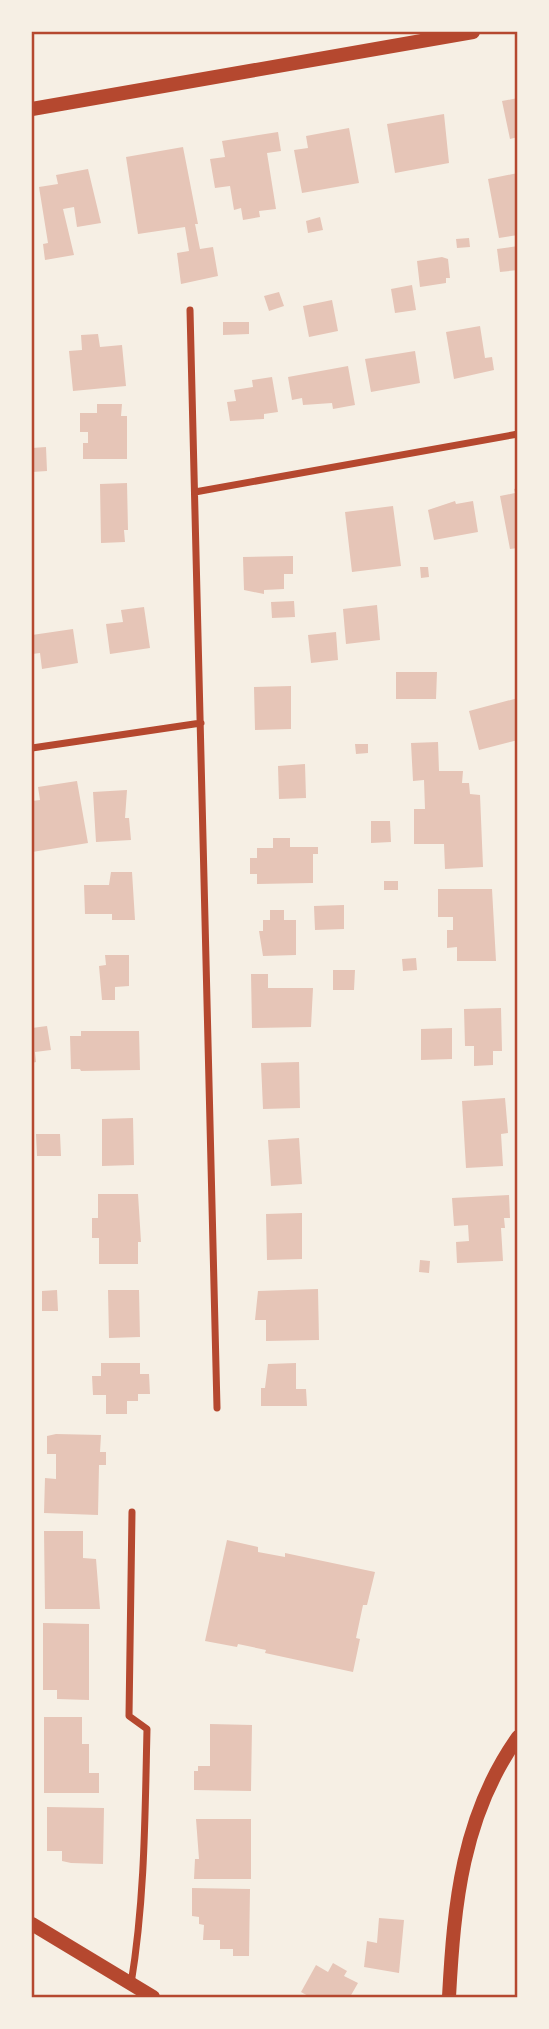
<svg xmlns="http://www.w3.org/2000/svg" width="549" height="2029" font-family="'Nunito Sans',sans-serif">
<rect width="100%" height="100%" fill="#f6efe4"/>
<path fill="#e6c5b7" d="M518,98V137L510,139L502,101Z
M444,114L449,163L395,173L387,124Z
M349,128L359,183L302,193L294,150L308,148L306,136Z
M278,132L281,151L267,153L276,209L259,211L260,217L243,220L241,208L234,210L230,186L215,188L210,159L225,157L222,141Z
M183,147L198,224H195L200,249L213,247L218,276L181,284L177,253L189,251L185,227L138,234L126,157Z
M88,169L101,223L77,227L74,207L63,209L74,255L45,260L43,244L48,243L39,187L58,184L56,175Z
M518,173V235L499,238L488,179Z
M320,217L323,230L308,233L306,221Z
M469,238L470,247L457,248L456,239Z
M518,246V270L500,272L497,249Z
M442,257L448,259L450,278H446V283L420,287L417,261Z
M412,285L416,310L395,313L391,289Z
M279,292L284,306L269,311L264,296Z
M332,300L338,331L309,337L303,306Z
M223,322H249V334L223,335Z
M480,326L485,358L492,357L494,370L454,379L446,332Z
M98,334L100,347L122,345L126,386L73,391L69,351L82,350L81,335Z
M415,351L420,383L371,392L365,359Z
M348,366L355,405L333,409L332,403L303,405L302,398L292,400L288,377Z
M272,377L278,412L264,414V419L230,421L227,402L236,401L234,390L253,387L252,380Z
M97,404H122L121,416H127V459H83V443H88V432H80V413H97Z
M46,447L47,471L32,472V448Z
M127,483L128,530H124L125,542L101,543L100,484Z
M518,488V548L510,549L500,496L515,493L514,489Z
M455,501L456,504L473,501L478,532L434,540L428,510Z
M393,506L401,566L352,572L345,512Z
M293,556V574H284V589L264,590V594L244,590L243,557Z
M420,567H428L429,577L421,578Z
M294,601L295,617L272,618L271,602Z
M377,605L380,640L346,644L343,609Z
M144,607L150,648L110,654L106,624L123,622L121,610Z
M73,629L78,663L42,669L40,653L32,654V635Z
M336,632L338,660L311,663L308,635Z
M396,672H437L436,699H396Z
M291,686V729L255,730L254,687Z
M518,698V740L479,750L469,711Z
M438,742L439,771H463L462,783H469L470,794L480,795L483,867L445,869L444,844H414V809H425L424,780L413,781L411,743Z
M355,744H368V753L356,754Z
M305,764L306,798L279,799L278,766Z
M77,781L88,843L32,852V801L40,800L38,787Z
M127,790L125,818H129L131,840L96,842L93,792Z
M371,821H390L391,842L371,843Z
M273,838H290V847H318V854H313V883L257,884V874H250V858H257V848H273Z
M111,872H132L135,920H112V914H85L84,885H109Z
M384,881H398V890H384Z
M438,889H492L496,961H457V947L447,948V930H453V917H438Z
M344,905V929L315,930L314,906Z
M270,910H284V920H296V955L263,956L259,931H263V920H270Z
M105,955H129V986L115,987V1000H102L99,966L106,965Z
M416,958L417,970L403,971L402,959Z
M333,970H355L354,990H333Z
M251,974H268V988H313L311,1027L252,1028Z
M501,1008L502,1051H493V1065L474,1066V1046H465L464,1009Z
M47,1026L51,1050L35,1052L36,1062L32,1063V1028Z
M452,1028V1059L421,1060V1029Z
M81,1031H139L140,1070L81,1071L80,1069H71L70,1036H81Z
M299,1062L300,1108L263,1109L261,1063Z
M505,1098L508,1133L501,1134L503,1166L466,1168L462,1101Z
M133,1118L134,1165L102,1166V1119Z
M36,1134H60L61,1156H37Z
M299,1138L302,1184L271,1186L268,1140Z
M98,1194H138L141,1242H138V1264H99V1238H92V1218H98Z
M509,1195L510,1218H504L505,1228H501L503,1261L457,1263L456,1242L469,1241L468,1225L454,1226L452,1198Z
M302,1213V1259L267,1260L266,1214Z
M420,1260L430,1261L429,1273L419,1272Z
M318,1289L319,1340L266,1341V1320H255L258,1291Z
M57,1290L58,1311H42V1291Z
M108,1290H139L140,1337L109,1338Z
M101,1363H140V1374H149L150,1394H138V1401H127V1414H106V1395H93L92,1376H101Z
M296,1363V1389H306L307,1406H261V1388H265L268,1364Z
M56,1434L101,1435L100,1452H106V1465H99L98,1515L44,1513L45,1478L56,1479V1454H47V1436Z
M44,1531H83V1558L96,1559L100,1609H45Z
M227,1540L258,1547V1552L285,1557V1553L375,1572L367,1605H363L356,1638L360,1639L353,1672L265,1653L266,1650L238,1644L237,1647L205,1641Z
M43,1623L89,1624V1700L57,1699V1690H43Z
M44,1717H82V1744H89V1773H99V1793H44Z
M210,1724L252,1725L251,1791L194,1790V1771H198V1766H210Z
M47,1807L104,1808L103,1864L71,1863L62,1861V1851H47Z
M196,1819H251V1879H194L195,1859H199Z
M192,1888L250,1889L249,1956H233V1949H220V1940H203L204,1925L199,1924V1917L192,1916Z
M379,1918L404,1920L399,1973L364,1967L367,1941L377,1943Z
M333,1963L347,1971L344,1976L358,1983L350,1997H310L301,1992L316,1965L328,1972Z"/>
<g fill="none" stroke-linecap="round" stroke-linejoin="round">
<path stroke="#b5482f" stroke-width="7" d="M190,310L217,1408
M195,492L518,434
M32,748L201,723
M131,1984C145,1899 145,1814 147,1729L129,1716L132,1512"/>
<path stroke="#b5482f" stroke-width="14" d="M32,109L473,32
M32,1924L153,1997
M449,1997C454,1904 462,1816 518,1737"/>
</g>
<rect width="549" height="2029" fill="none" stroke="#f6efe4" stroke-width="66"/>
<rect x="33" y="33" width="483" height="1963" fill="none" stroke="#b5482f" stroke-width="2.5"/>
</svg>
